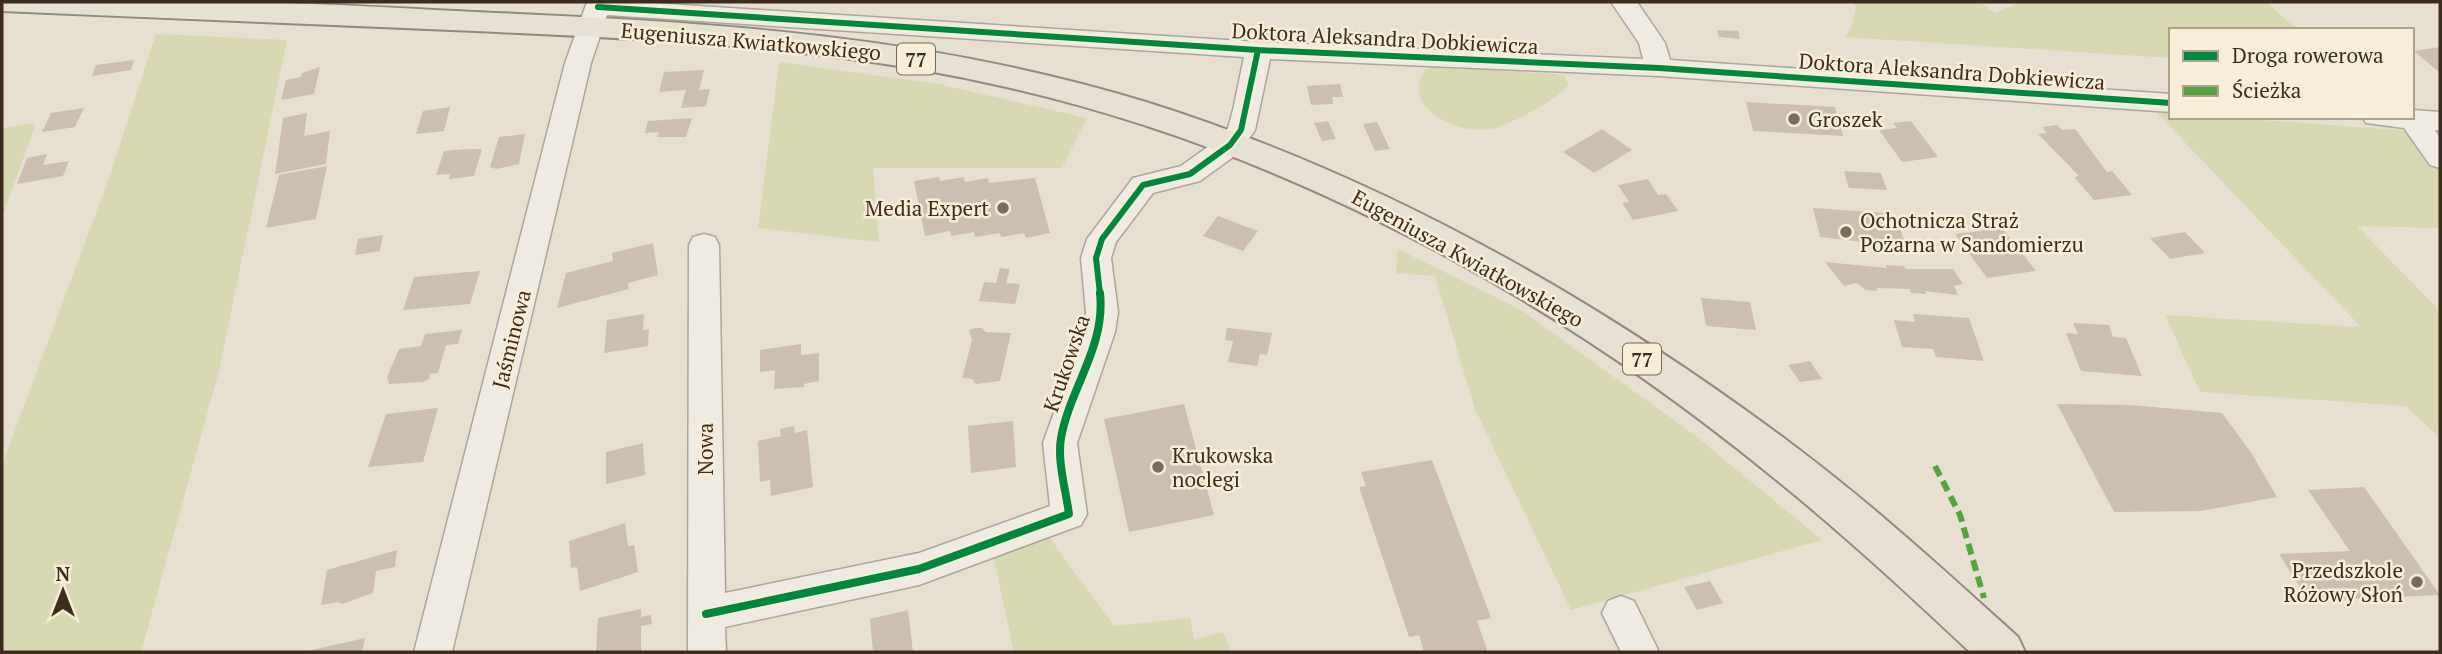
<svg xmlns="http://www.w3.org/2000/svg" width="2442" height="654" font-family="'PT Serif',serif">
<rect width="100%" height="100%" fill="#e7e0d1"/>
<path fill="#d8d8b2" d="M1852,2H1979L1995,13L2020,2H2266L2298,30H2171V58L1844,37L1851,29L1856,8Z
M156,34L287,40L219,371L141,652H2V465L108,181Z
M779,62L938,84L1087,118L1062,168H873L879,242L758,228Z
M1433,67L1556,74L1564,76L1569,84C1558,99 1510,126 1491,129C1458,135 1398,107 1426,69Z
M2157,113L2171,114V117H2220L2440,133V228L2357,226L2440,311V438L2406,406L2200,392L2165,315L2361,327Z
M36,123L2,218V128Z
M1398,249L1521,310L1692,433L1822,540L1571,610L1475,409L1435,276L1396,273Z
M1046,533L1114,626L1190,618L1194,640L1223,632L1231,652H1014L993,555Z"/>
<path fill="#ccbeb1" d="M1257,30L1290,31L1289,40L1257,39Z
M1717,30L1738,31L1740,39L1719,37Z
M1349,31L1376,32V42L1349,41Z
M2440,47V73L2414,51Z
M134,60L131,70L92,76L96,65Z
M320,67L314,94L281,100L286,80L301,77L302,73Z
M704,70L699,90L710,89L706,106L681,108L686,90L659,92L664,72Z
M1340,84L1343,97H1332L1333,104L1311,105L1307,86Z
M1746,102L1835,107L1843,136L1753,131Z
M450,107L444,131L416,134L423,111Z
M84,108L75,127L42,132L51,113Z
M307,113L304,136L330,131L326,164L275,174L283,118Z
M692,118L686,137H657L659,132L645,133L648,121Z
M1328,121L1336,139L1322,141L1314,123Z
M1911,121L1938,157L1902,162L1879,130L1897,128L1893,123Z
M1377,122L1390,149L1375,151L1363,124Z
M2057,125L2062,130L2075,129L2107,172L2112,171L2132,195L2094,200L2074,177L2079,176L2038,134L2047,133L2042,127Z
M1602,129L1632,150L1594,173L1563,152Z
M525,134L519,164L496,169L490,167L499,137Z
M467,149H482L474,176L449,179L450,174L436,175L444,151Z
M47,154L43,165L69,161L63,176L17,184L27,158Z
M327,166L316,219L266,228L279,175Z
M1844,171L1881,173L1887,190L1849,188Z
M939,177L940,181L964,177L965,182L988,178L989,183L1035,178L1050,233L1026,238L1024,233L1001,237L1000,233L975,237L974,232L951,236L950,231L925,236L914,181Z
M1648,179L1658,195L1666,194L1678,211L1633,220L1622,203L1629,202L1618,185Z
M1813,208L1886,213L1888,218L1897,219L1906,247L1820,237Z
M1218,216L1258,231L1243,251L1203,236Z
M2002,228L2036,271L1987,278L1955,234Z
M2185,232L2205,253L2170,259L2150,238Z
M383,235L380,251L355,255L358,239Z
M653,243L658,275L628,283L629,289L557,308L566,273L613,261L612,253Z
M1825,262L1887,268L1886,265L1904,266L1905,269H1953L1963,284L1954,286L1958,295L1925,291L1926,294L1911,293L1910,289L1876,288L1878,291L1866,290L1856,283L1844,286Z
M1000,268L1010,269L1006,283L1020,284L1015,304L979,301L984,282L996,283Z
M480,271L470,304L403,310L414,277Z
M1701,298L1750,302L1756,330L1706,326Z
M644,314L643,330L649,329L648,346L604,353L607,320Z
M1913,314L1969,318L1984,361L1936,357L1933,349L1902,347L1894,320L1915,322Z
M2073,323L2109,325L2113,337L2126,338L2142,376L2081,371L2066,333L2078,334Z
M975,328H982L986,332L1011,333L1000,381L976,384L972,379L962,378L972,340L969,330Z
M1227,328L1272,333L1267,355L1260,354L1257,366L1228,362L1233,341L1225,340Z
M462,330L458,344L446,345L438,373L430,374L429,379L423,382L389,384L387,377L399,349L421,346L425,334Z
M801,344V355L819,353V381L804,384V387L774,389L775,370L760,372V350Z
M1810,361L1822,379L1800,382L1788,365Z
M1184,404L1214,515L1129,532L1104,419Z
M2057,404L2130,405L2222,413L2252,454L2277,497L2201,511L2114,512Z
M438,408L423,462L368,467L386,414Z
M1013,421L1016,467L971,473L968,426Z
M794,426L795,433L807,430L813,487L771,496L770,480L760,482L758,441L781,436L780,429Z
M643,443L645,475L606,484V452Z
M1432,460L1491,618L1477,621L1488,652H1424L1419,635L1409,637L1359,487L1366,486L1361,472Z
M2364,487L2440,595L2309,601L2279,554L2350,551L2308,490Z
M625,523L628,546L634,545L638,572L580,591L577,567L571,568L569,541Z
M397,550L395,567L376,571L373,593L342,604L338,602L321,605L327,570Z
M1710,581L1723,603L1697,610L1684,587Z
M641,609V617L651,615L652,624L641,626V652H596L598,618Z
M908,610L913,652H873L870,619Z
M365,638L362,652H307V651Z"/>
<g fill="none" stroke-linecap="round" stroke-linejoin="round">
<g stroke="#ada599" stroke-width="3">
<path id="minor" d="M587,2H637L1258,42L1643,59L1639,43L1611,2H1637L1665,43L1670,60L2171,94V112L1659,76L1270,59L1255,130L1240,152L1200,181L1153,193L1116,242L1111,258L1118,312L1115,332L1077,443L1087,514L1081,525L919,585L725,627L726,652H688L689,245L693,237L704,234L715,237L719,245L725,593L919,553L1050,506L1043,443L1083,332L1086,312L1081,258L1087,239L1133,178L1181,166L1220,138L1228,128L1233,110L1244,57L607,15L591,63L452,652H414L565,63Z
M2412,110L2440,112V130H2435L2440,138V168L2430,165L2404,128L2366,123L2362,117H2412Z
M1621,596L1634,601L1659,652H1621L1602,613L1608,601Z"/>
</g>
<g stroke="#928a80" stroke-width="4">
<path id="major" d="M2,2C79,2 155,0 232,2C320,3 408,9 496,13C715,22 935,37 1146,102C1381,176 1597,298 1793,445C1872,504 1945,571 2018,637L2025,652H1970C1905,591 1839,530 1769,474C1544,290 1273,144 988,83C819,46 646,39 475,31C317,24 160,18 2,11Z"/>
</g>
<use href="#minor" fill="#f0ebe2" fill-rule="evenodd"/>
<use href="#major" fill="#e7e1d4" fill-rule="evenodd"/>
<path stroke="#54a441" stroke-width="6" stroke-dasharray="11 6" stroke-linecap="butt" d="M1935,466L1960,515L1984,598"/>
<g stroke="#f8eed7" stroke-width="10">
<path id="cycleway-far1" d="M598,7L1258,50L1659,68L2171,103
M1100,294L1096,258L1102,239L1143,185L1190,174L1230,145L1241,130L1258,50"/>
</g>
<g stroke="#f8eed7" stroke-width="12">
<path id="cycleway" d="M706,614L919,569L1069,514C1066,491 1057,461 1061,438C1070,388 1106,346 1100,293"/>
</g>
<use href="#cycleway-far1" stroke="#00873e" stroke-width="6"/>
<use href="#cycleway" stroke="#00873e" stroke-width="8"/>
</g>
<g fill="#796c5d" stroke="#f8eed7" stroke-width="2.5">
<circle cx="1794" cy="119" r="7"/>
<circle cx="1003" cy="208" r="7"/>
<circle cx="1846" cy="232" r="7"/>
<circle cx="1158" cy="467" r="7"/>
<circle cx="2417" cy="582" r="7"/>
</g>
<g text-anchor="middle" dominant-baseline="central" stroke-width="5" stroke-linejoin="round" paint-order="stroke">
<g fill="#f8eed7" stroke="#766756" stroke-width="2">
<rect x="897" y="43.5" width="38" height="31" rx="5"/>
<rect x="1623" y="343.5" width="38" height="31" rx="5"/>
</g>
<g font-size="19" font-weight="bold" fill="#3e2d1f">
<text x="916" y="59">77</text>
<text x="1642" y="359">77</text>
</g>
<g font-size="21" fill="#3e2d1f" stroke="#f8eed7">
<text transform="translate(1385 38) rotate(3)">Doktora Aleksandra Dobkiewicza</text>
<text transform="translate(751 41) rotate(5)">Eugeniusza Kwiatkowskiego</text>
<text transform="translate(1952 71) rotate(4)">Doktora Aleksandra Dobkiewicza</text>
<text transform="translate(1468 258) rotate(29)">Eugeniusza Kwiatkowskiego</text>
<text transform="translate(511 339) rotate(-76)">Jaśminowa</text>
<text transform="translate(1066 363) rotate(-71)">Krukowska</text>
<text transform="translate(705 449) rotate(-90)">Nowa</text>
</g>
<g font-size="21" fill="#3e2d1f" stroke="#f8eed7" text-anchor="start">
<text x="1808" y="119">Groszek</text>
<text x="989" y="208" text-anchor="end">Media Expert</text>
<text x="1860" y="220">Ochotnicza Straż<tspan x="1860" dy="24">Pożarna w Sandomierzu</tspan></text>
<text x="1172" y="455">Krukowska<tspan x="1172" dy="24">noclegi</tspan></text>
<text x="2403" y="570" text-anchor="end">Przedszkole<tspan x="2403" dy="24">Różowy Słoń</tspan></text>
</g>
</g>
<rect width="2442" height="654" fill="none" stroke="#3e2d1f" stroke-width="7"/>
<rect x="2169" y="28" width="245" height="91" fill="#f8eed7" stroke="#aea18d" stroke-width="2"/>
<rect x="2183" y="51" width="35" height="10" fill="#00873e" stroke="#aea18d" stroke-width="2"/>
<text x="2232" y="63" font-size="21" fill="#3e2d1f">Droga rowerowa</text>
<rect x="2183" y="86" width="35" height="10" fill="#54a441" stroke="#aea18d" stroke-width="2"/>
<text x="2232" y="98" font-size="21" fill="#3e2d1f">Ścieżka</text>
<g transform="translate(63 591)" stroke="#f8eed7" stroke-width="5" paint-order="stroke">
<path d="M0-5L12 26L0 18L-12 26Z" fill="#3e2d1f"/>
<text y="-10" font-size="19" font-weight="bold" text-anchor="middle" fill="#3e2d1f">N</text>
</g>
</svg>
